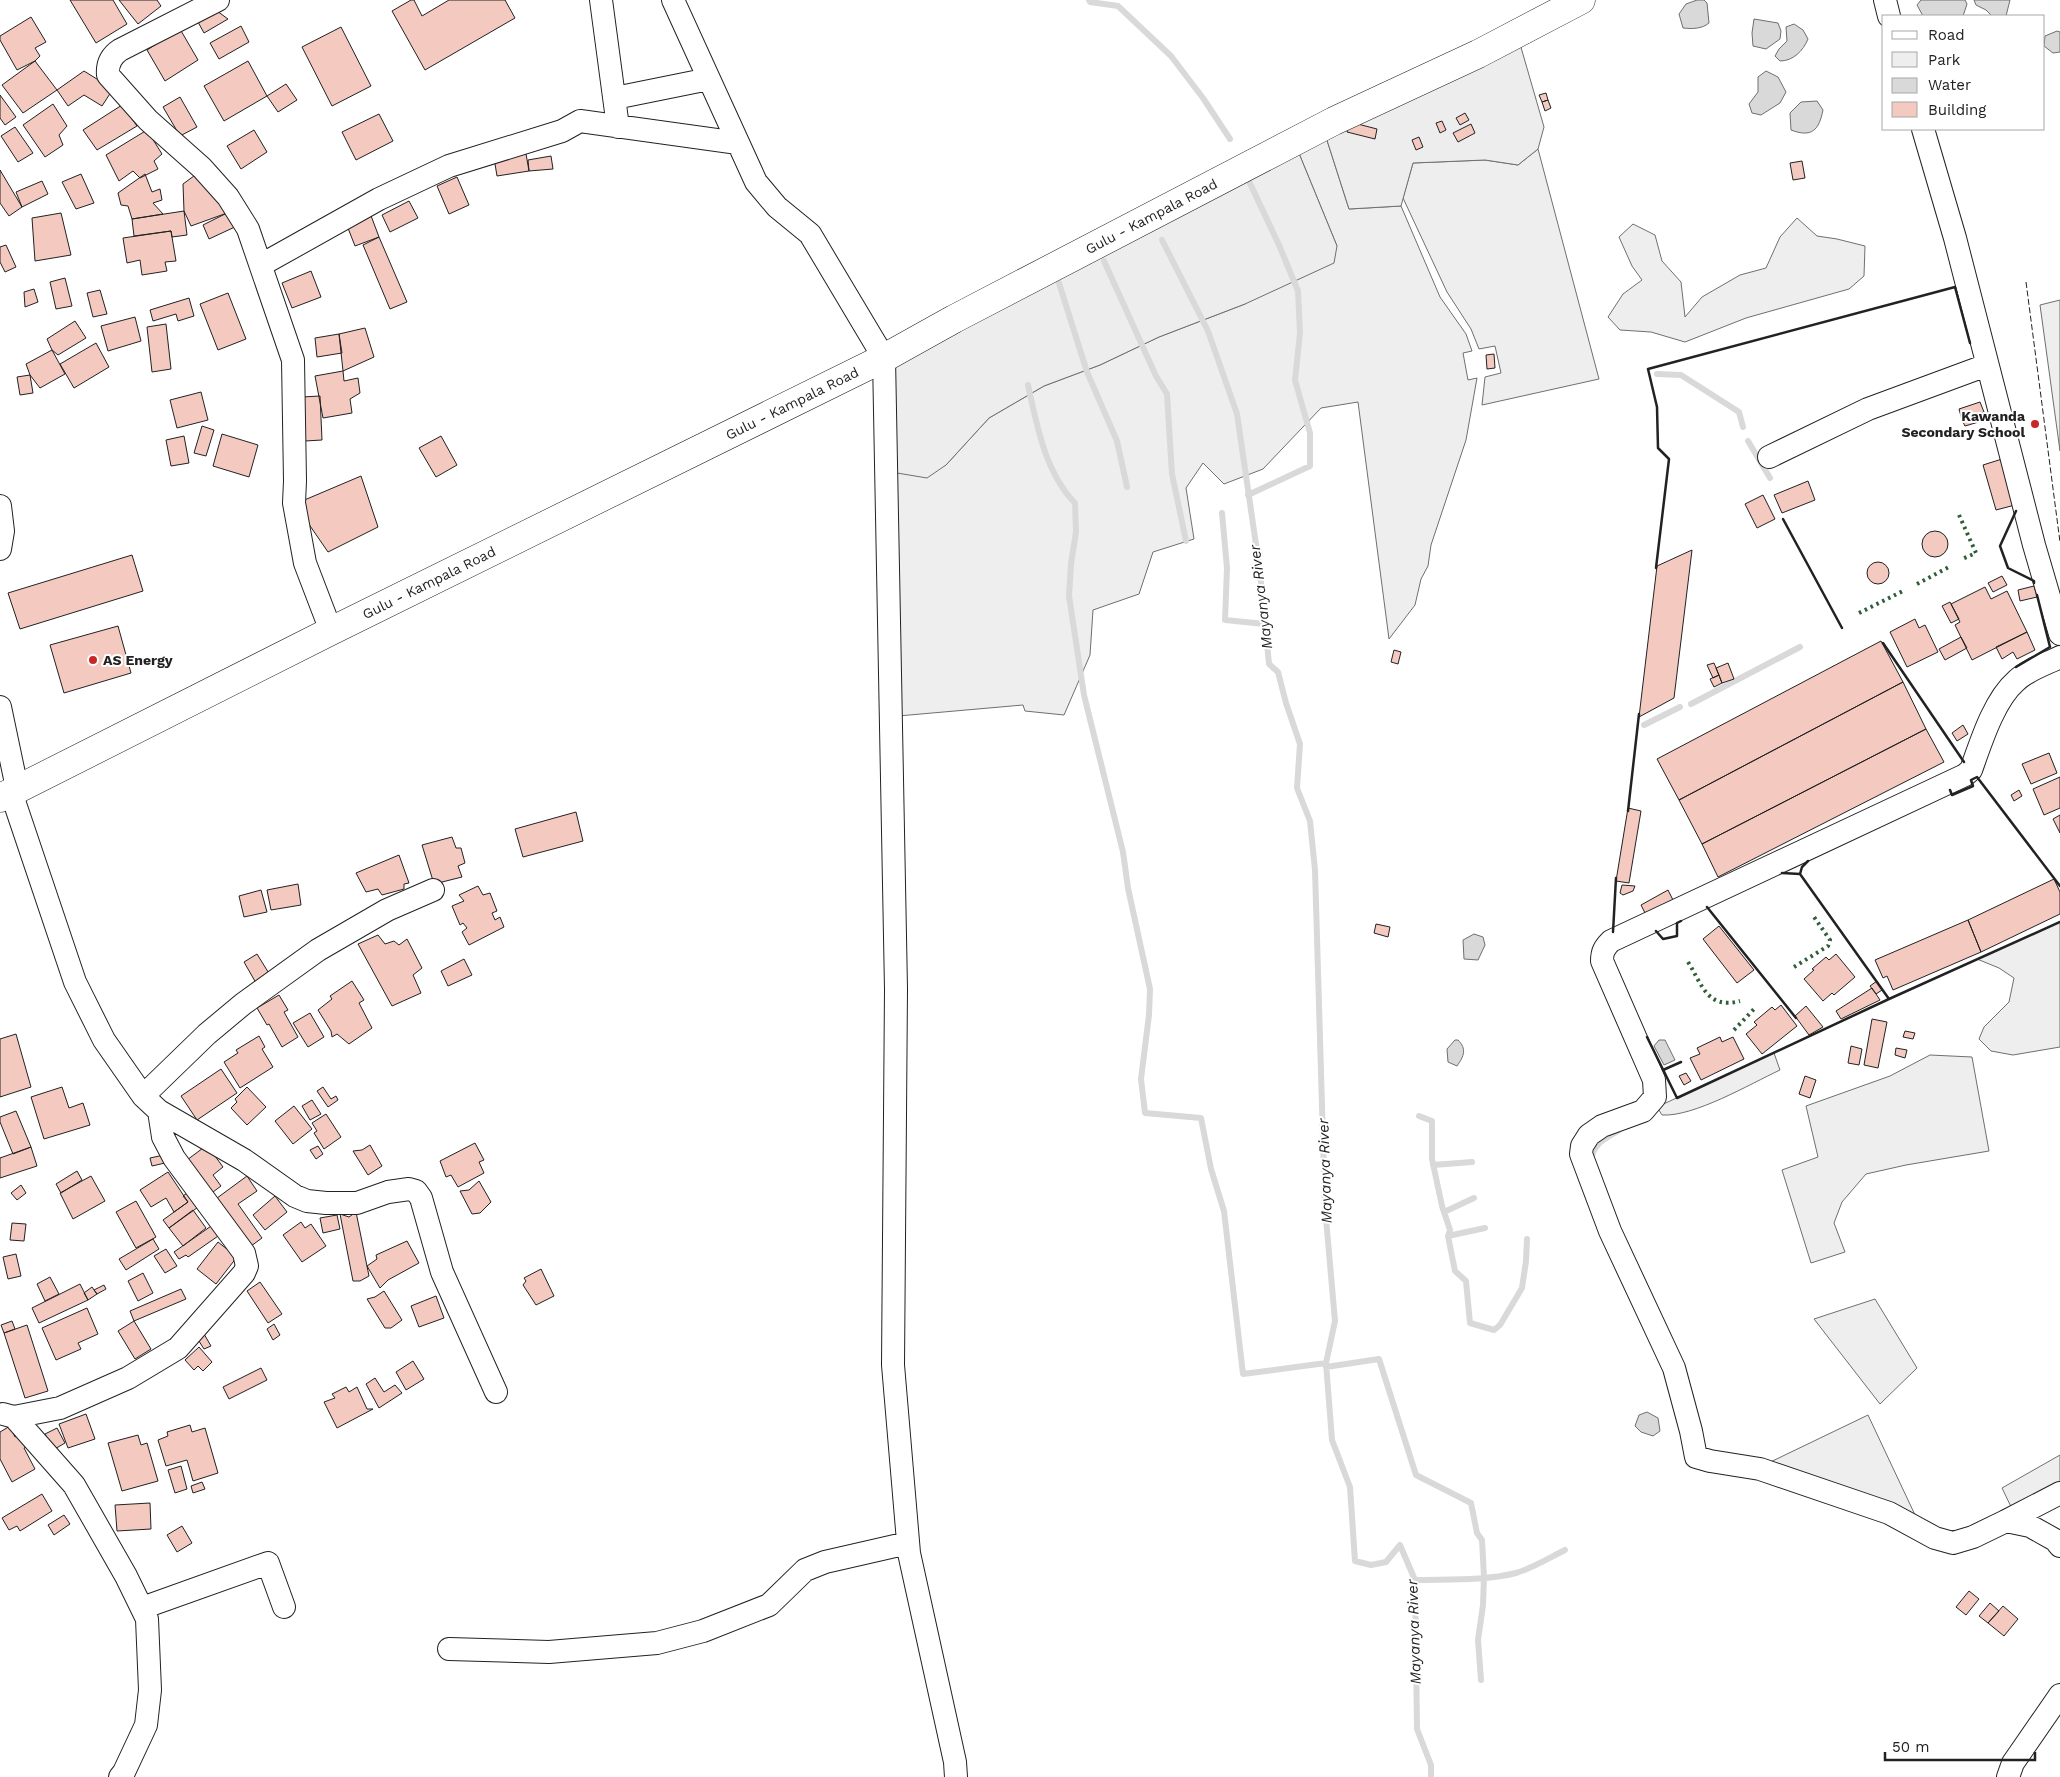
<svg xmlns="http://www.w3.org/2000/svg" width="2060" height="1777" font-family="'Work Sans',sans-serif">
<rect width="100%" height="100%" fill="#fff"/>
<path fill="#eee" stroke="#6f6f6f" d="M1325,134L1349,209L1401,206L1440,297L1466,334L1472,351L1463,353L1468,380L1477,378L1466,440L1431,545L1428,566L1421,579L1415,605L1389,639L1358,402L1321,408L1263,469L1224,484L1203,463L1186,488L1194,539L1153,552L1139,594L1093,610L1090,655L1064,715L1025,711L1023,705L898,716L891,472L946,465L989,418L1044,386L1100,365L1159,337L1245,304L1337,246L1298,151Z
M1538,149L1599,379L1482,405L1485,377L1501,373L1495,346L1479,349L1471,329L1447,292L1403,198L1413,163L1485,160L1518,165Z
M1797,218L1817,236L1837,239L1865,246L1864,276L1849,289L1746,318L1685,342L1651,332L1620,330L1608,317L1623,294L1642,280L1632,266L1619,237L1633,224L1655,235L1662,261L1681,282L1685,317L1702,297L1740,275L1766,268L1780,237Z
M2060,300V451L2040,305Z
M2060,922V1047L2013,1055L1991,1051L1979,1039L1984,1027L2009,1002L2014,978L1999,968L1977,959Z
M1774,1053L1780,1070C1750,1084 1694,1117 1662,1115L1657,1107Z
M1930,1055L1972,1057L1989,1151L1906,1165L1866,1174L1842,1202L1834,1223L1845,1252L1811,1263L1782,1170L1818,1157L1806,1106L1890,1076Z
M1875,1299L1917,1368L1880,1404L1814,1319Z
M1868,1415L1916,1517L1760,1467Z
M2060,1455V1488L2014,1513L2002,1488Z"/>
<path fill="#ededed" stroke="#6f6f6f" d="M1518,37L1544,127L1538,149L1518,165L1485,160L1413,163L1401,206L1349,209L1325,134Z
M1298,151L1337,246L1334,263L1245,304L1159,337L1100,365L1044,386L989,418L946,465L927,478L891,472L889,357Z"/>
<path fill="#d9d9d9" stroke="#6f6f6f" d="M1697,0H1704L1707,3L1709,23C1702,29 1692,29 1683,28L1679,14L1686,4Z
M1921,0H1965L1967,4L1963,16H1923L1917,5Z
M1974,0H2010L2006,16H1992L1986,10L1976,5Z
M1754,19L1778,23L1781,31L1780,39L1766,49L1753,46L1752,33Z
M1794,24L1803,30L1808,39C1803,51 1793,61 1780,61L1775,56L1779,49L1787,41L1786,27Z
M2057,31L2060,32V52L2053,53L2044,46L2045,36Z
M1766,71L1778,77L1786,92L1780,103L1761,115L1752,113L1749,104L1758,92V77Z
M1817,101L1823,110C1819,130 1812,138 1791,130L1790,113L1801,102Z
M1474,934L1483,937L1485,945L1478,960L1464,959L1463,940Z
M1455,1040H1458C1467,1049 1464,1056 1457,1066L1448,1062L1447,1049Z
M1659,1040H1665L1675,1060L1664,1065L1654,1046Z
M1647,1412L1658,1418L1660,1431L1653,1436L1641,1432L1635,1426L1639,1415Z"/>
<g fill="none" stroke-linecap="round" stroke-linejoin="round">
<path stroke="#d9d9d9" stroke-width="6" d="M1089,0L1090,2L1118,6L1171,56L1203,98L1230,139
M1247,177L1279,245L1298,291L1300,333L1295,380L1310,433V466L1248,495
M1162,240L1208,331L1237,414L1260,572L1269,664L1278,672L1286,703L1300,744L1297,788L1310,821L1315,870L1325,1207L1335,1321L1326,1363L1332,1440L1350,1487L1355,1561L1371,1565L1386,1562L1400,1545L1415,1580L1417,1729L1431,1765V1777
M1104,261L1156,376L1167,394L1172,474L1186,541
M1059,283L1087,372L1117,441L1127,487
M1657,374L1681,375L1739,412L1743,427
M1028,385C1037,426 1045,472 1075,503L1076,532L1071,564L1069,596L1084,695L1123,852L1128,888L1150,989L1149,1015L1141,1079L1145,1113L1201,1118L1211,1169L1224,1211L1243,1374L1326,1363
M1748,441L1770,478
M1222,513L1227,568L1225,620L1265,624
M1691,704L1800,647
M1644,725L1680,707
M1419,1116L1432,1121V1159L1442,1206L1450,1230L1448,1236L1455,1271L1466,1281L1470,1323L1494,1330L1500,1325L1522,1288L1526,1261L1527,1239
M1591,1161C1593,1144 1604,1139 1618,1131
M1433,1165L1472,1162
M1444,1212L1474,1198
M1448,1236L1485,1228
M1326,1367L1379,1359L1416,1475L1471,1503L1477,1533L1482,1540L1484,1577L1483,1605L1478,1640L1481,1680
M1415,1580C1448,1579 1484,1581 1516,1573C1533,1568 1549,1558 1565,1550"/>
</g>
<path fill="#f3c9c0" stroke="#222" d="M70,0H113L127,24L96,43Z
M119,0H157L161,6L138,24Z
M411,0H414L422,16L449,0H505L515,18L425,70L392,11Z
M217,11L228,19L204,33L198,22Z
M31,17L46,42L35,48L40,56L35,61L17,70L0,40V36Z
M241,26L249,42L219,59L210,43Z
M341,27L371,86L332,106L302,47Z
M180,29L198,60L165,81L147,50Z
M35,61L57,90L23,113L2,85Z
M248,61L267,96L224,121L204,86Z
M84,71L113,89L102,106L84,95L68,106L57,90Z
M286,84L297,100L278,112L267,96Z
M1546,93L1548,100L1542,102L1539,95Z
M0,95L16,117L5,125L0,118Z
M180,97L197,127L180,136L163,107Z
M1548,100L1551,108L1545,111L1542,102Z
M53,104L67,126L59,135L63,145L45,157L23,125Z
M122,105L137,126L97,150L83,130Z
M1465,113L1469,120L1460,125L1456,118Z
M379,114L393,141L356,160L342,132Z
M1442,121L1446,130L1440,133L1436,123Z
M1350,122L1377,129L1375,139L1347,132Z
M1471,124L1475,133L1458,142L1453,133Z
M15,127L33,153L18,162L1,136Z
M147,130L162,154L154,161L158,169L140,178L133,171L119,181L106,155Z
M254,130L267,152L241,169L227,146Z
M1419,137L1423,147L1416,150L1412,140Z
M525,148L529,171L497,176L493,152Z
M551,156L553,169L529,171L528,160Z
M1802,161L1805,178L1793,180L1790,163Z
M0,170L22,207L9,216L0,203Z
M198,173L227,213L191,226L184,211L183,184Z
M81,174L94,203L76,209L62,182Z
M145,174L152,192L160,189L162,200L153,203L163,214L132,219L128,206L121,205L118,193Z
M457,177L469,205L449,214L437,186Z
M42,181L48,194L22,207L16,192Z
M409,201L418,218L390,232L382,215Z
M184,211L187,235L172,237L171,231L134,236L132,219Z
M61,213L71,255L35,261L32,218Z
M227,213L237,226L209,239L203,225Z
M370,213L379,237L355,246L346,223Z
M171,231L176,261L165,262L167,271L142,275L140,260L127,263L123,238Z
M379,237L407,302L390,309L363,245Z
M6,245L16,267L5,272L0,262V247Z
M311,271L321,297L292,308L282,283Z
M65,278L72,306L56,309L50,282Z
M34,289L38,302L25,307L24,292Z
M100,290L107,314L93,317L87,293Z
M228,293L246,339L218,350L200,304Z
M189,298L194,316L178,321L176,314L153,321L150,310Z
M135,317L141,341L108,351L101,326Z
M75,321L86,338L58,355L52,350L47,339Z
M166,324L171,369L152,372L147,327Z
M365,328L374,357L343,371L339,334Z
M339,334L342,353L317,357L315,338Z
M96,343L109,367L74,388L60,364Z
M52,350L65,374L40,388L30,375L26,364Z
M1494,354L1495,368L1487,369L1486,355Z
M343,371L344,381L358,378L360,393L350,399L352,413L323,418L315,376Z
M30,375L33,393L20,395L17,377Z
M201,392L208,420L177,428L170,400Z
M320,396L322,440L305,441L302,397Z
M1980,402L1984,412L1962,420L1959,409Z
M1980,414L1982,421L1965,426L1962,420Z
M202,426L214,430L206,456L194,453Z
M222,434L258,445L249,477L213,466Z
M184,436L189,463L171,466L166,440Z
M441,436L457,465L436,477L419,448Z
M2002,459L2015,505L1996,510L1983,465Z
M361,476L378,527L328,552L295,504Z
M1808,481L1815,500L1782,513L1774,495Z
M1763,495L1775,519L1757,528L1745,504Z
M1922 544a13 13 0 1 1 26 0a13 13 0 1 1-26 0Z
M1692,550L1674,698L1639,717L1657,566Z
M132,555L143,591L20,629L8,593Z
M1867 573a11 11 0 1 1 22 0a11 11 0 1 1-22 0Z
M2002,576L2007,585L1993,592L1988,583Z
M2034,586L2037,597L2020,601L2018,590Z
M1985,587L1991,599L2007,591L2027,632L1972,660L1955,625L1960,622L1951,604Z
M1950,602L1959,619L1951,623L1942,606Z
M1915,619L1919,628L1925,625L1938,652L1907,667L1890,632Z
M118,626L131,673L64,693L50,645Z
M2027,632L2035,650L2017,659L2013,652L2002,659L1996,647Z
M1961,637L1967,648L1945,660L1939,649Z
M1881,641L1903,682L1679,800L1657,759Z
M1394,650L1401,652L1398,664L1391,662Z
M1714,663L1719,675L1713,678L1707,665Z
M1728,663L1734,679L1722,683L1716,668Z
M1719,675L1722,683L1714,687L1710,679Z
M1903,682L1926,729L1702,844L1679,800Z
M1963,725L1968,734L1957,741L1952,733Z
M1926,729L1944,762L1718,877L1702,844Z
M2049,753L2057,773L2031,784L2022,764Z
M2060,777V808L2044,815L2033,789Z
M2019,790L2022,796L2014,801L2011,795Z
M1628,808L1641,811L1629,883L1616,881Z
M576,812L583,841L523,857L515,829Z
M2060,815V833L2053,819Z
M452,837L456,848H461L465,863L458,866L462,877L434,884L422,845Z
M399,855L409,883L404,884V889L382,895L378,889L366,892L356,873Z
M2054,879L2060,892V914L1981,952L1968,920Z
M298,884L301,905L271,910L267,890Z
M1622,885L1635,886L1633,891L1623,895L1620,893Z
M478,886L483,895L490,893L497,911L492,913L495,920L500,917L504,927L469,945L462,932L467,928L463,923L460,925L452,906L464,901L459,895Z
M261,890L267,912L244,917L239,896Z
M1668,890L1673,900L1646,915L1641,905Z
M1968,920L1981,952L1893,990L1887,976L1883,978L1875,960Z
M1376,924L1390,927L1388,937L1374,933Z
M1719,926L1754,970L1737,983L1703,939Z
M378,935L385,944L394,941L399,945L407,939L422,968L413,975L421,993L392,1006L358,944Z
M257,954L270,975L256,983L244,962Z
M1836,954L1855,977L1834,995L1832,993L1823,1001L1804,979L1814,970L1812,969L1826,957L1829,960Z
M464,959L472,975L448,986L441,971Z
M352,981L364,1000L359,1003L372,1028L349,1044L337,1034L332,1037L331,1031L318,1010L332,999L330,996Z
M1877,981L1882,990L1876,994L1870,986Z
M1872,988L1880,1000L1841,1019L1836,1011Z
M279,995L288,1010L284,1012L298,1037L282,1047L269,1024L267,1025L257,1008Z
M1781,1005L1797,1026L1762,1054L1746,1034L1757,1025L1754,1022L1772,1007L1775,1010Z
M1806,1006L1823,1027L1809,1035L1795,1016Z
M310,1013L324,1037L308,1047L293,1023Z
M1872,1019L1887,1022L1878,1068L1864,1065Z
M1905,1031L1915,1033L1913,1039L1903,1037Z
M16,1034L31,1087L0,1097V1039Z
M259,1036L265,1047L262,1049L273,1067L240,1088L224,1062L238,1053L236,1050Z
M1720,1037L1722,1042L1733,1037L1744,1059L1701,1080L1690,1058L1700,1054L1697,1048Z
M1851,1046L1862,1049L1859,1065L1848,1063Z
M1896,1048L1907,1050L1905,1058L1895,1055Z
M221,1069L237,1093L197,1120L181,1096Z
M1686,1073L1691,1081L1684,1085L1679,1076Z
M1805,1076L1816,1080L1810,1098L1799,1094Z
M62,1087L69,1108L83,1103L90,1125L44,1139L31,1097Z
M247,1087L266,1107L247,1125L231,1108L237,1102L235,1099Z
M323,1087L331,1099L336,1096L338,1100L328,1107L317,1091Z
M312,1100L321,1114L310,1120L302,1106Z
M294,1106L312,1129L293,1144L275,1121Z
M16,1111L31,1147L13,1154L0,1122V1117Z
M326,1114L341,1137L324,1149L314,1133L317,1131L312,1123Z
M475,1143L484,1160L479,1162L484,1173L458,1187L451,1175L446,1177L440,1161Z
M207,1145L223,1167L213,1175L221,1186L209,1195L187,1160Z
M370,1145L382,1166L368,1175L353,1151L362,1150Z
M318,1146L323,1154L316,1159L310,1150Z
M31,1147L37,1166L0,1178V1158Z
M164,1155L165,1163L152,1166L150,1158Z
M77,1171L82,1180L61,1193L56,1184Z
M168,1172L188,1202L174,1212L166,1198L151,1207L140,1190Z
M91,1176L105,1201L73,1219L60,1193Z
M247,1176L257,1191L238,1204L262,1238L247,1249L213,1201Z
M479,1181L491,1202L480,1213L472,1214L460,1191L469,1190Z
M21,1185L26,1193L17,1200L11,1193Z
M191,1190L201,1205L169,1228L163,1220L188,1202L183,1196Z
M275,1196L287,1212L265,1230L253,1215Z
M136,1201L156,1237L136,1248L116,1212Z
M193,1210L206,1228L183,1246L169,1228Z
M356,1212L369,1276L360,1281H353L340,1214L349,1217Z
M337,1215L340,1229L323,1233L320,1218Z
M301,1222L305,1228L311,1224L326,1246L302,1262L283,1235Z
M12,1223L26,1224L24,1241L10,1240Z
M214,1224L221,1234L188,1257L186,1255L179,1259L174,1252Z
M153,1239L159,1249L126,1270L119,1259Z
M407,1241L419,1263L388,1280L380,1288L367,1266L377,1259L376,1255Z
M218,1242L237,1257L216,1284L197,1269Z
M166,1249L177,1266L165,1273L154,1256Z
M16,1254L21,1276L8,1279L3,1257Z
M541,1269L554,1296L536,1305L523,1285L526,1281L524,1278Z
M143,1273L153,1293L138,1301L128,1281Z
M50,1277L59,1294L45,1301L37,1284Z
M260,1282L282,1314L268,1323L247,1291Z
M80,1284L88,1300L39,1323L32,1308Z
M104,1285L106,1289L97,1294L94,1290Z
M92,1287L97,1294L88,1300L84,1293Z
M181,1289L186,1299L134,1321L130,1311Z
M384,1291L402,1320L391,1328H385L367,1299L375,1297Z
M436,1296L444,1318L419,1327L411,1306Z
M87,1308L98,1334L78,1343L81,1349L56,1360L42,1328Z
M12,1321L15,1329L4,1333L1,1325Z
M134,1321L151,1349L135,1359L118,1331Z
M274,1324L280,1335L273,1340L267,1329Z
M27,1325L48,1391L25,1398L4,1333Z
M204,1334L211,1346L204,1349L197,1338Z
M199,1347L212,1362L203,1371L198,1366L194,1370L185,1360Z
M413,1361L424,1379L406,1390L396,1372Z
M261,1368L267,1380L229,1399L223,1387Z
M375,1378L384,1392L395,1385L402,1393L379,1408L366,1384Z
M346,1387L349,1392L357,1387L367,1409H373L337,1428L324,1402L335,1398L332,1394Z
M86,1414L95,1439L68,1448L59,1424Z
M190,1425L192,1432L205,1428L218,1473L193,1481L187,1460L166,1466L158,1440L168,1436L167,1432Z
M10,1426L15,1437L21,1434L28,1446L24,1448L35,1469L12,1482L0,1459V1432Z
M57,1428L65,1443L53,1450L45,1434Z
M138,1435L141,1445L147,1443L158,1481L122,1491L108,1443Z
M181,1466L187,1489L175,1493L168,1470Z
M202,1482L205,1489L193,1493L191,1486Z
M42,1494L52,1511L20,1531L17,1526L9,1530L2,1518Z
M150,1503L151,1529L117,1531L115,1505Z
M64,1515L70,1524L54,1535L48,1525Z
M182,1526L192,1543L177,1552L167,1535Z
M1969,1591L1979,1599L1966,1615L1956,1607Z
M1990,1603L1999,1611L1988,1623L1979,1616Z
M2003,1606L2018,1619L2004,1636L1988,1623Z"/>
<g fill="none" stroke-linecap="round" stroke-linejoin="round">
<g stroke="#222" stroke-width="24">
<path id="minor" d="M218,0L120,50C111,56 107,64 108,75L148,120L202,168L228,197L248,229L293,360L295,481L294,503L305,563L331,631
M601,0L618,127
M673,0L756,182L777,207L810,234L884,358L896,989L893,1365L909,1553L955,1762L956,1777
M1885,0L1889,16
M615,98L709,79
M1923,129L1955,238L2034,545L2060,634
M261,265L379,199L449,166L562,131L580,121L738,143
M1769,457L1868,409L1987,365
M0,506L3,531L0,549
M2060,657C2046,664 2027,670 2016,681C1994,700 1981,742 1971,770L1965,775L1611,941C1604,948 1602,952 1602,961L1654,1080L1655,1097L1643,1111L1602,1126L1589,1135L1582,1146L1581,1154L1610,1231L1674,1368L1691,1431L1696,1457L1710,1461L1760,1469L1889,1513L1935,1538L1953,1543L1973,1537L2006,1521L2030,1526L2055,1540L2060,1546
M0,707L17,788
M11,792L75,982L104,1040L143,1096L159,1111L244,1160L295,1196L307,1201L326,1203H357L388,1192L409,1189L416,1191L421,1198L442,1272L496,1392
M143,1096L207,1034L243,1004L318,950L387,910L433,890
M3,1414L14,1417L74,1485L126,1576L147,1619L150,1690L146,1725L124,1772L120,1777
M14,1417L60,1408L128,1378L178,1348L244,1273L247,1266L244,1253L174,1158L163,1137L159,1111
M2006,1521L2060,1493
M142,1608L268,1563L284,1607
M449,1649L549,1652L657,1643L703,1631L769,1605L805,1570L825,1562L908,1543
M2008,1777L2013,1763L2060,1695"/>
</g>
<g stroke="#222" stroke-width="29">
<g id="major">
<path id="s1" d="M0,798L331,631L884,358L954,319L1334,121L1478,54L1581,0"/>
</g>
</g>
<use href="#minor" stroke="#fff" stroke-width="22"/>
<use href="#major" stroke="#fff" stroke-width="28"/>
<path stroke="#2f5e38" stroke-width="4" stroke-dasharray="2.5 4" stroke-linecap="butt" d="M1959,515L1976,553L1962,559
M1917,584L1949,567
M1859,613L1905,590
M1688,962C1702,984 1707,1010 1740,1001
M1794,967L1828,946L1830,940L1812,914
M1734,1030L1756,1007"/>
<path stroke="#222" stroke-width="1" stroke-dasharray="6 2.5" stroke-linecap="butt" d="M2026,282L2060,542"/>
<path stroke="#222" stroke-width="2.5" d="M2016,511L2000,546L2008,568L2034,581V583
M1783,519L1842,628
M1656,568L1669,459L1658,448L1657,407L1648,369L1955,287L1970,343
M1883,643L1964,762
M2016,667L2050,647L2037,595
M1950,790L1952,795L1973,786L1971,780L1977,777L2060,886
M1628,811L1639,714
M1808,861L1802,867L1800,874L1889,999L2060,922
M1782,873L1800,874
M1707,907L1796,1018
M1656,931L1663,939L1677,936V923L1681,921
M1613,932L1616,878
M1647,1037L1677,1098L1889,999
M1663,1070L1681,1062"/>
</g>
<g fill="#c62828" stroke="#fff" stroke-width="2">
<circle cx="2035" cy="424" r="5"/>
<circle cx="93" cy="660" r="5"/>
</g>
<g text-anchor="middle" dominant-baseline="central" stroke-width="4" stroke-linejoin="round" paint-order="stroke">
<g font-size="14" fill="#222" stroke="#fff">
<text stroke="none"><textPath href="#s1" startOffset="1290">Gulu - Kampala Road</textPath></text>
<text stroke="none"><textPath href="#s1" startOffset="885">Gulu - Kampala Road</textPath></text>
<text stroke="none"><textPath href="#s1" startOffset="480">Gulu - Kampala Road</textPath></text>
</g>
<g font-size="14" font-weight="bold" fill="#222" stroke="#fff" text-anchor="end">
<text x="2025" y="416">Kawanda<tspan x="2025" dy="16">Secondary School</tspan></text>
<text x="103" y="660" text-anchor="start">AS Energy</text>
</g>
<g font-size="15" font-style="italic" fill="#222" stroke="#fff">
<text transform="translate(1261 597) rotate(-97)">Mayanya River</text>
<text transform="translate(1325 1171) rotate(-92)">Mayanya River</text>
<text transform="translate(1414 1632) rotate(-92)">Mayanya River</text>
</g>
</g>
<rect x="1882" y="15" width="162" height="115" fill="#ffffff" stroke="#a7a7a7"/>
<rect x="1892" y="31" width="25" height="8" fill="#ffffff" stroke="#a7a7a7"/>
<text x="1928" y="40" font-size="15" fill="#222222">Road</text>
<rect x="1892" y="52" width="25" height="15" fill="#eeeeee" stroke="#a7a7a7"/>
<text x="1928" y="65" font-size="15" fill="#222222">Park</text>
<rect x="1892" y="78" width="25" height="15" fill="#d9d9d9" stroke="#a7a7a7"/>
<text x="1928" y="90" font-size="15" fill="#222222">Water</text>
<rect x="1892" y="102" width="25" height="15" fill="#f3c9c0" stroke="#a7a7a7"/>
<text x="1928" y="115" font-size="15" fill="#222222">Building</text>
<path d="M1885 1752v8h150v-8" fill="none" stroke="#222222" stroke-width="2.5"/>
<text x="1892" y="1752" font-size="15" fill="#222222" stroke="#ffffff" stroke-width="4" paint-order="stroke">50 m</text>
</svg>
